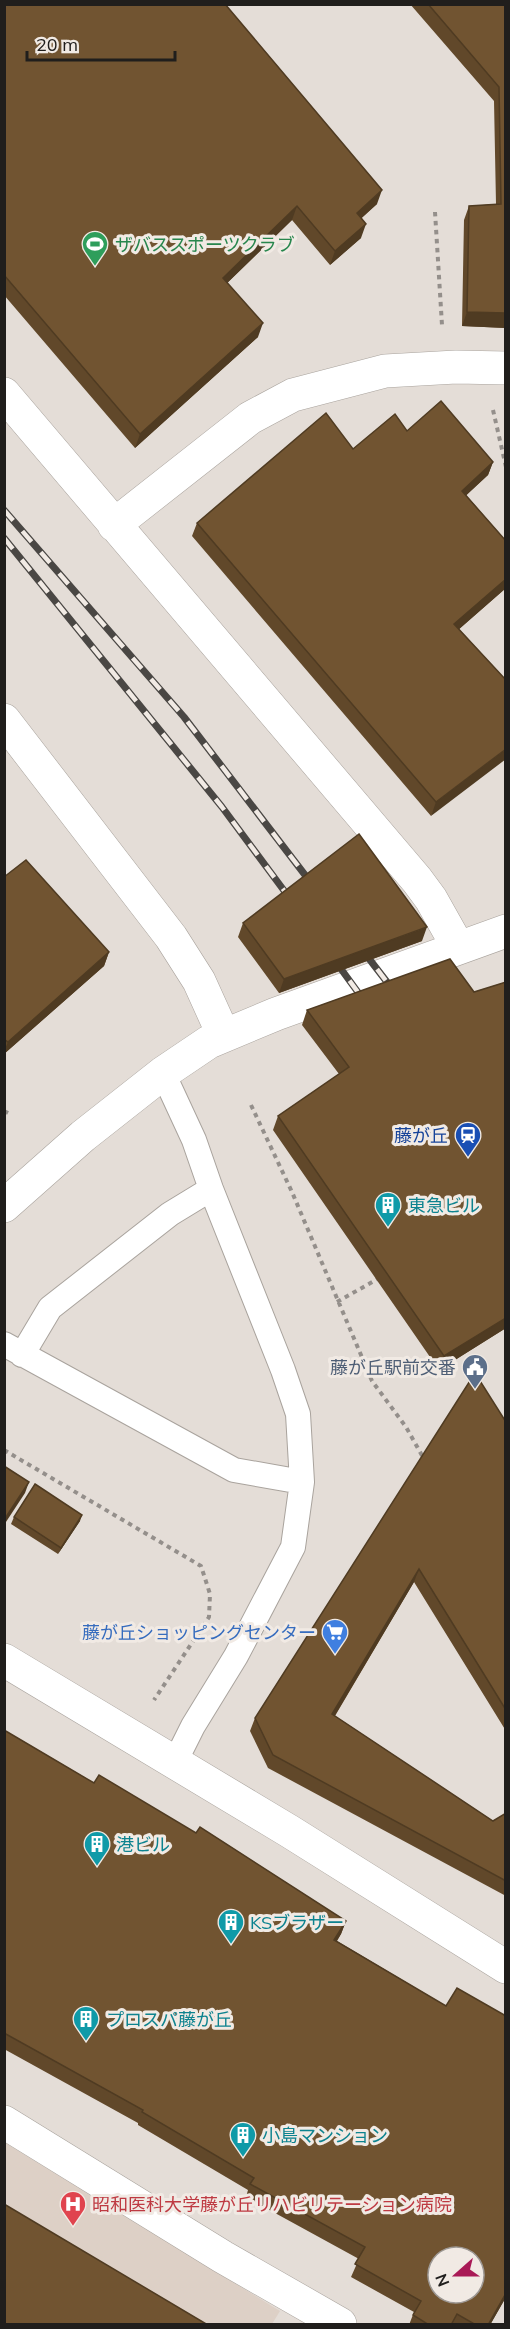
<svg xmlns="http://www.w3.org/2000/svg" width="510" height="2329" font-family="Mulish,'Noto Sans JP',sans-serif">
<rect width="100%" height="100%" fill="#e4ddd7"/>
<path fill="#ddd0c6" d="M4,2142L280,2311L272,2324H5Z"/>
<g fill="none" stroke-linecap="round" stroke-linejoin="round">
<g stroke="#a9a39d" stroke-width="26">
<path id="service" d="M163,1073L194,1140L211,1189L283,1370L298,1414L302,1482L293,1547L236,1656L193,1726L174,1764
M4,1344L234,1470L302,1482
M22,1355L50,1308L170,1214L211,1189"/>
</g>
<g stroke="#a9a39d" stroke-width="34">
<path id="minor" d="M4,394L417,880L431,899L458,947
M114,525L250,418L293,395L385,371L456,367L506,368
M4,720L171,937L199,981L223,1034
M4,2122L223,2257L340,2324"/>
</g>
<g stroke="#a9a39d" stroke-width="34">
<path id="tertiary" d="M4,1206L83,1136L163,1073L209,1042L276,1014L506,931
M4,1660L289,1831L506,1967"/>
</g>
<path stroke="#948f8b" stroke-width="4" stroke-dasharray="4.5 4.5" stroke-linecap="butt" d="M435,212L442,325
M493,410L506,467
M251,1105L292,1192L372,1381L406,1427L424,1459
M4,1111L12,1115
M337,1302L381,1277
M4,1450L201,1566L210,1594L209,1617L154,1700"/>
<use href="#service" stroke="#fff" stroke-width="24"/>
<use href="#minor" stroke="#fff" stroke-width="33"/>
<use href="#tertiary" stroke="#fff" stroke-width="33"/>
<g stroke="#4a4744" stroke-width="7">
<path id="rail" d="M4,510L184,717L315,888
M4,538L222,807L294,904
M360,947L397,995
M333,958L368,1006"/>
</g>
<use href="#rail" stroke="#f1eae4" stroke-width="4.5" stroke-dasharray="14" stroke-linecap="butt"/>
</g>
<path fill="#61482a" d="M4,4L377,204L361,218V238L330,265L292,220L227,283L258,337L135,448L4,295Z
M410,4H506V328L462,326L464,220L469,206L496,204L494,101Z
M407,431L493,462L488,475L466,495L506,541V588L459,629L506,680L431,816L192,536L197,523L353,449Z
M4,877L109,952L104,966L4,1054Z
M243,923L422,941L279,993L238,937Z
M506,982V1328L439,1370L273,1130L278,1116L339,1074L302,1025L307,1010L474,992Z
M506,1422V1731L414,1582L335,1716L493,1821L506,1813V1896L268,1768L250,1731L255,1718Z
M14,1517L80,1521L58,1554L11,1524Z
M4,1730L94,1783L346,1921L341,1934L337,1941L446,2006L506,2016V2297L490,2325H409L414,2312L351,2277L359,2259L246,2197L248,2190L138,2125V2123L4,2049Z"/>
<path fill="#4f3b22" d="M382,190L377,204L352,227L357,213Z
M297,206L292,220L218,292L223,278Z
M366,224L361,238L330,265L335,251Z
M467,312L506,313V328L462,326Z
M263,323L258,337L135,448L140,434Z
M493,462L488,475L457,504L462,491Z
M506,579V588L449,638L454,624Z
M506,749V759L431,816L436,802Z
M427,927L422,941L279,993L284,979Z
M109,952L104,966L4,1054V1051L8,1042Z
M506,1318V1328L439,1370L444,1356Z
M29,1482L25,1493L4,1525V1520Z
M82,1515L80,1521L58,1554L61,1548Z
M419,1569L414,1582L328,1727L332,1714Z
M346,1921L341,1934L329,1953L334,1940Z
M506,2293V2297L490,2325H488Z"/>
<path fill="#715431" stroke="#4f3b22" stroke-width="1.5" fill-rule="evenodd" d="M4,4H225L382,190L357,213L366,224L335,251L297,206L223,278L263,323L140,434L4,275Z
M428,4H506V313L467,312L469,206L501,204L499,87Z
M441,401L493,462L462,491L506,541V579L454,624L506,680V749L436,802L197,523L326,413L353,449L395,414L407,431Z
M359,834L427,927L284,979L243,923Z
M26,860L109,952L8,1042L4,1039V877Z
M450,959L474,992L506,982V1318L444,1356L278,1116L349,1067L307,1010Z
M475,1373L506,1422V1710L419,1569L332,1714L493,1821L506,1813V1881L273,1755L255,1718Z
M4,1466L29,1482L4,1520Z
M35,1484L82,1515L61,1548L14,1517Z
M4,1730L94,1783L99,1775L196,1833L200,1827L346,1921L334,1940L446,2006L457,1988L506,2016V2293L488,2325H476L457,2314L451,2325H429L413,2315L421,2301L355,2264L365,2247L250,2184L254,2178L142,2112L143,2110L4,2033ZM438,2257H474V2293H438Z
M4,2204L208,2325H4Z"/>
<defs>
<g id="stadium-pin" transform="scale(1.35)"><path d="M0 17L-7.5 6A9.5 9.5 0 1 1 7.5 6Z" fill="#2e9e5b" stroke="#f1eae4"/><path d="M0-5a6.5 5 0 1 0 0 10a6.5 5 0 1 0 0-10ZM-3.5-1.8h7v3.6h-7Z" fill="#fff"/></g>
<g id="station-pin" transform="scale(1.35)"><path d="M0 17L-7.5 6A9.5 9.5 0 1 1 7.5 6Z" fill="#1a4fb4" stroke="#f1eae4"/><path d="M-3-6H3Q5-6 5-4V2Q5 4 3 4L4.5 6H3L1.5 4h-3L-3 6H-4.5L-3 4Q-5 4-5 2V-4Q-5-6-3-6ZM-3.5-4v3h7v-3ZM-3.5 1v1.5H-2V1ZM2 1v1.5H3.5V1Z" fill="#fff"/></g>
<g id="building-pin" transform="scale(1.35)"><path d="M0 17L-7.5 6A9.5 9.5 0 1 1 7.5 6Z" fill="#0f9aa8" stroke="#f1eae4"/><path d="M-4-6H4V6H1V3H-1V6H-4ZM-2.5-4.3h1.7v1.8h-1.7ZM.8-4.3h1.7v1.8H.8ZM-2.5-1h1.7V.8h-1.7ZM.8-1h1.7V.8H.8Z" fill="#fff"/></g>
<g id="civic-pin" transform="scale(1.35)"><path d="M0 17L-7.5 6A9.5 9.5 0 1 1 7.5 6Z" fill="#5c6f8a" stroke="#f1eae4"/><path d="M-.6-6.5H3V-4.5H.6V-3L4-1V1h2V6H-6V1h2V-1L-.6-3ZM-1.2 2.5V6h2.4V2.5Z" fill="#fff"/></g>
<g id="supermarket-pin" transform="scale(1.35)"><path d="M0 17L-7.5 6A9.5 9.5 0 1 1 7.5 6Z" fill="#3f7fe0" stroke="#f1eae4"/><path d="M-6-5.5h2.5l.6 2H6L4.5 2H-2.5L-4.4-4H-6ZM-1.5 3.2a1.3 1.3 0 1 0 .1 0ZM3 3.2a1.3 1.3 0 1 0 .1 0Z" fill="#fff"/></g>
<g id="hospital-pin" transform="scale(1.35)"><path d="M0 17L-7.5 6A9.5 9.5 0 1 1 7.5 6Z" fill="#e0444e" stroke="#f1eae4"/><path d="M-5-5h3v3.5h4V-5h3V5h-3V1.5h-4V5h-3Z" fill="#fff"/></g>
</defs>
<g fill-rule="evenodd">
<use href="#stadium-pin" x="95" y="244"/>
<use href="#station-pin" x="468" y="1135"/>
<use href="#building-pin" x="388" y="1205"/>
<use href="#civic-pin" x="475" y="1367"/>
<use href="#supermarket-pin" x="335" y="1632"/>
<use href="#building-pin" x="97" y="1844"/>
<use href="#building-pin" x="231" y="1922"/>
<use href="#building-pin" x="86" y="2019"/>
<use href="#building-pin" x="243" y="2135"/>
<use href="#hospital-pin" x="73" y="2204"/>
</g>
<g text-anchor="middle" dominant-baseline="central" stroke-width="6" stroke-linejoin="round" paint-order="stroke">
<g font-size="18" fill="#27864d" stroke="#f1eae4" text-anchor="start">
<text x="115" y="244">ザバススポーツクラブ</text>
</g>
<g font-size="18" fill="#164399" stroke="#f1eae4" text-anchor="end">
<text x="448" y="1135">藤が丘</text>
</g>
<g font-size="18" fill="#0d838f" stroke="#f1eae4" text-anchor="start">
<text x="408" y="1205">東急ビル</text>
<text x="116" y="1844">港ビル</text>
<text x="250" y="1922">KSブラザー</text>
<text x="106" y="2019">プロスパ藤が丘</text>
<text x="262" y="2135">小島マンション</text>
</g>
<g font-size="18" fill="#4e5e75" stroke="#f1eae4" text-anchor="end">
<text x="456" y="1367">藤が丘駅前交番</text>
</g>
<g font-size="18" fill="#366cbe" stroke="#f1eae4" text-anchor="end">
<text x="316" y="1632">藤が丘ショッピングセンター</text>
</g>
<g font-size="18" fill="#be3a42" stroke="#f1eae4" text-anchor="start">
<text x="92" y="2204">昭和医科大学藤が丘リハビリテーション病院</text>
</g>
</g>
<rect width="510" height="2329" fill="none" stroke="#201e1c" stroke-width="12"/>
<g transform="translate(456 2275) rotate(249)"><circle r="28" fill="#f1eae4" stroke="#9d9894" stroke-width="1.5"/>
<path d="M0-4.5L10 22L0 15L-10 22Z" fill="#a91a56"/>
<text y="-9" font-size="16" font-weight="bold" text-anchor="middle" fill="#201e1c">N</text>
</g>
<path d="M27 51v9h148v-9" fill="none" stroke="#201e1c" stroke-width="3"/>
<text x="36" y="51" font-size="18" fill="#201e1c" stroke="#f1eae4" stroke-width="4.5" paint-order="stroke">20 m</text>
</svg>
